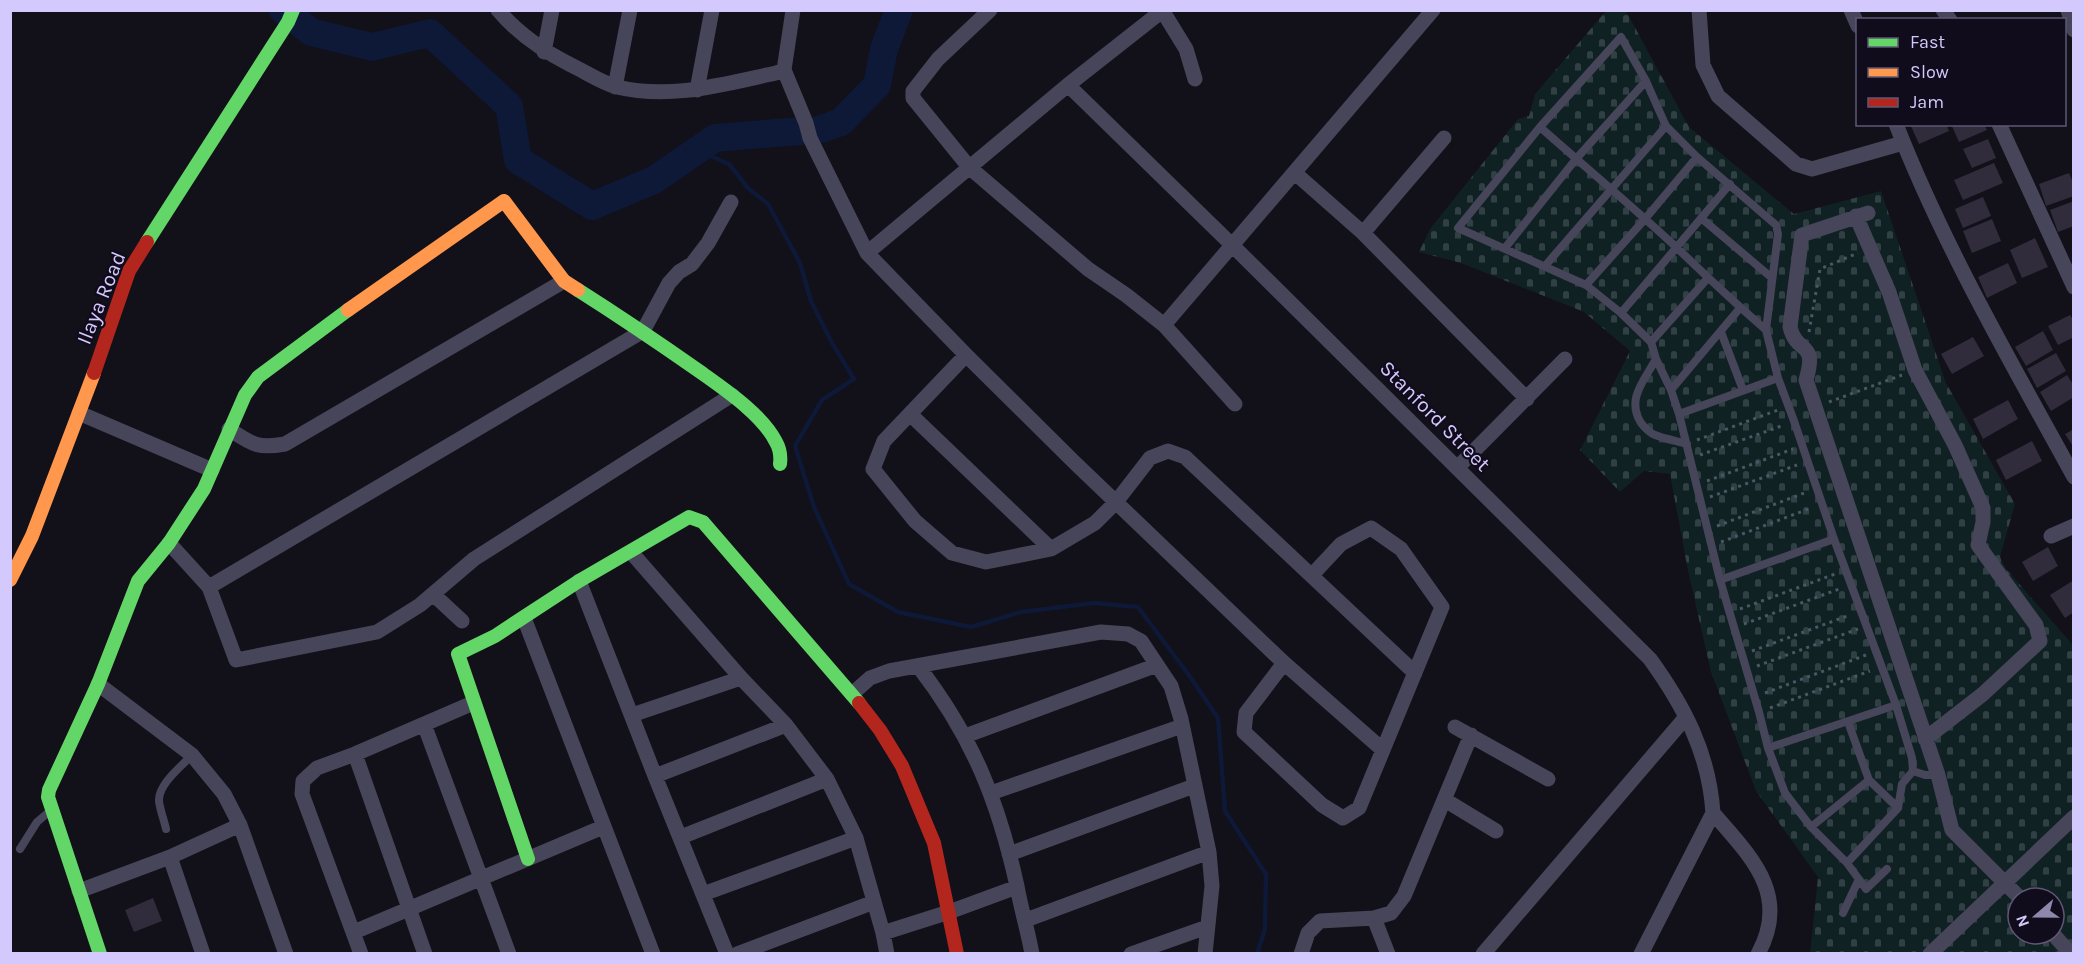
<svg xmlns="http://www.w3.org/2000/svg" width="2084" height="964" font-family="Karla,sans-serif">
<defs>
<pattern id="cemetery-stones" width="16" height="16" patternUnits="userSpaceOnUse" patternTransform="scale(1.5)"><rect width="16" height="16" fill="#0f2123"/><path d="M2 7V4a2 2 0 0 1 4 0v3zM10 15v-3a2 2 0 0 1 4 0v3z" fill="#314044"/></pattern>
</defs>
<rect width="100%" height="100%" fill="#121018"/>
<path fill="url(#cemetery-stones)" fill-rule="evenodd" d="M1606,11H1626L1689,127L1794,214L1881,191L1946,383L2015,504L2000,557L2007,570L2073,645V953H1810L1818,877L1756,791L1711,672L1688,571L1670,474L1644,471L1620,492L1580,450L1630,351L1584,312L1461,263L1419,252L1430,229L1518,119L1529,116L1535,94ZM2018,898H2054V934H2018Z"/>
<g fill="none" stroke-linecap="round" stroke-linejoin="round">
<path stroke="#0d1937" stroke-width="4.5" d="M699,151L729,164L748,188L768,204L800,263L811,301L832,343L854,379L822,400L795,446L814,507L849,584L898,612L971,627L1021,612L1094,603L1138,607L1191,678L1218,718L1225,811L1266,874L1265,929L1257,954"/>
<path stroke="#0d1937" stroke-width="28" d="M283,10L311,32L372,47L430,33L509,106L518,160L592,206L654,180L715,138L800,131
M821,129L841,122L877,85L884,49L899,10"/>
</g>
<path fill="#302c3c" d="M1910,124H1946L1949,131L1919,144Z
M1951,124H1984L1987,130L1959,142Z
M1988,139L1996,158L1972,168L1963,149Z
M1994,163L2003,183L1963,200L1954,180Z
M2069,173L2074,185V196L2046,206L2039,184Z
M1983,197L1991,216L1963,228L1955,209Z
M2074,201V226L2058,232L2050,210Z
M1992,219L2001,241L1972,253L1963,231Z
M2035,238L2048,267L2022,278L2010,250Z
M2008,263L2017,283L1987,298L1978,277Z
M2070,315L2074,321V337L2058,345L2048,326Z
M2043,331L2053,350L2026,366L2015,347Z
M1973,337L1984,356L1952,374L1941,354Z
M2056,353L2066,371L2037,388L2027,369Z
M2067,375L2074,386V397L2051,411L2040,392Z
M2008,400L2018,419L1983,439L1973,419Z
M2074,429V448L2065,434Z
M2032,441L2042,461L2006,480L1996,460Z
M2048,547L2058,566L2033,581L2022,562Z
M2074,580V612L2065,618L2050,595Z
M153,898L162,921L134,932L125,910Z"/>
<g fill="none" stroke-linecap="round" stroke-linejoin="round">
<path stroke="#4b5764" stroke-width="3" stroke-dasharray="3 4.5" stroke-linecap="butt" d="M1809,332L1820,269L1858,253
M1829,402L1902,375
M1697,440L1778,410
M1700,455L1784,425
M1707,481L1793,449
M1710,497L1797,465
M1717,526L1807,492
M1721,542L1811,508
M1740,609L1835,574
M1744,624L1842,588
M1752,651L1850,615
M1757,666L1858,629
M1765,693L1866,655
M1770,708L1870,671"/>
<path stroke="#474559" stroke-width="8" d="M1540,127C1585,167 1631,205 1675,246C1705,275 1735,303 1766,330
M1701,218L1772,278
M1505,248L1576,159L1646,81
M1545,266L1666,126
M1586,285L1645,219L1697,157
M1621,313L1730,184
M1721,332L1743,390
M1651,342L1707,279
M1656,359C1644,381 1626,399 1641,423C1645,428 1649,433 1655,435C1665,439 1677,441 1687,444
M1671,390L1740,308
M1679,414L1778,378
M1720,580L1834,539
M1896,705L1768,748L1759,712L1720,580L1679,414L1671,390L1656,359L1651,342L1621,313L1586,285L1458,228L1540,127L1621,37L1646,81L1666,126L1697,157L1776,225L1778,234L1766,330L1778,378L1794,421L1834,539L1896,705L1912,758L1913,771
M1848,722L1869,780L1898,808
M1768,748L1785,793L1811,827L1847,863L1898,808L1902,784L1913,771L1925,775H1938
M1811,827L1869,780
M166,829C164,820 160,810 159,801C158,784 182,766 192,755
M20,849L37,822L50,811
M1847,863L1866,889L1887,869
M1843,913L1859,879"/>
<path stroke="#474559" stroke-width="15" d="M498,10C519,35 543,51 571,65C586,72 602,83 617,87C671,100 724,84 776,73L784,70L793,10
M990,10L938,59L913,91V98L969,167L1088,269L1126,295L1164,325L1235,404
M1699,10L1703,65L1718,96L1796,164L1812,169L1903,143
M1851,10L1858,26
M1943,10L1950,20
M2068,10L2074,30
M544,52L552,10
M784,70L806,123L810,138L867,253L966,355L1074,462L1284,663L1383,750
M1068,85L1233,246L1650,659C1684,706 1709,753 1713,813
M615,87L630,10
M697,90L712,10
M1896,124C1944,247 2011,362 2074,477
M1999,124L2074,287
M1295,173L1363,233L1527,399
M1868,213L1802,235L1790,327C1797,356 1818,339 1806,380L1938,775L1952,830L2020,898
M1856,216L1889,292L1915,370L1955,445L1983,508V522L1978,545L2036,625L2040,641L1983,694L1925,739
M1363,233L1444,138
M867,253L1068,85L1162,11V10L1186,49L1195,79
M1164,325L1433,10
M966,355L884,441L873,469L915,521L952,553L986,562L1051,549L1095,523L1116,502L1150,458L1168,451L1185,457L1415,673
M79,413L212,470
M910,414L1051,549
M229,429C252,444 257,449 285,444L564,281
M1457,468L1565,359
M2051,536L2074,526
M169,543L209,587L236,660L377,632L420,605L474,559L732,395
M631,552L741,678L786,725L655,776
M579,581L655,776L727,954
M209,587L643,331L669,283L679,272L692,264L708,243L731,202
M434,595L462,621
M524,618L653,954
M1284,663L1246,713L1244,732L1322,805L1343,818L1359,808L1442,607L1401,549L1371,528L1341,544L1312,575
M918,666C972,736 998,800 1017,886C1021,909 1028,931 1032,954
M98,684L192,755L224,794L240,825L286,954
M852,694L870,678L889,671L1101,632L1128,634L1141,641L1171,686L1181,719L1209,852L1212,886L1205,954
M632,715L741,678
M424,724L509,954
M786,725L827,779L856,838L883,933L887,954
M1455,727L1548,779
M965,736L1157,665
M355,754L425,954
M991,793L1182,726
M1445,800L1496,831
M1713,813C1750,856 1791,894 1758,954
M681,837L827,779
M1009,854L1194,786
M170,857L203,954
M79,891L170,857L240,825
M703,894L856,838
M1374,918L1388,954
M1026,920L1209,852
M354,932L603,827
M883,933L949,912L1017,887
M2053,934L2071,954
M361,954L302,794L303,781L317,768L355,754L473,703
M737,954L874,902
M1131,954L1207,927
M1301,954L1308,933L1320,921L1374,918L1391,913L1404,896L1471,735
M1483,954L1686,717
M1641,954L1713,813
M1930,954L2074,817"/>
<path stroke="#63d668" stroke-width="14" d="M147,242L288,22L293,10
M578,290C619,316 659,343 699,371C724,389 762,414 776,442C780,449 781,456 780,464
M528,859L458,654L495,636L579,581L689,517L703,522L859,703
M100,954L48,797L49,790L98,684L138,581L169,543L204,489L245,395L258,377L348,310"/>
<path stroke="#ff974d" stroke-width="14" d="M348,310L504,201L564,281L578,290
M10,580L32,536L94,373"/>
<path stroke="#b3261e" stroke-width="14" d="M94,373L129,271L147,242
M859,703L880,730L902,766L934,843L957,954"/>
</g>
<g text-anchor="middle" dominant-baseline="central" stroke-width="4.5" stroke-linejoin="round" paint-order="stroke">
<g font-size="21" fill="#d3c9fd" stroke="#100c1c">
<text transform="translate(101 298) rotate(-68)">Ilaya Road</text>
<text transform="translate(1435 416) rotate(45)">Stanford Street</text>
</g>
</g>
<rect width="2084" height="964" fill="none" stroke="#d3c9fd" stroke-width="24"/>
<rect x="1856" y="18" width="210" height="108" fill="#100c1c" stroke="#5e5876" stroke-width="1.5"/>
<rect x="1868" y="38" width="30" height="9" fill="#63d668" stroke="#5e5876" stroke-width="1.5"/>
<text x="1910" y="48" font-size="18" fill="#d3c9fd">Fast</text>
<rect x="1868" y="68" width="30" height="9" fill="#ff974d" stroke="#5e5876" stroke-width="1.5"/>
<text x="1910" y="78" font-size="18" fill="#d3c9fd">Slow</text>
<rect x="1868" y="98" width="30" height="9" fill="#b3261e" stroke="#5e5876" stroke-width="1.5"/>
<text x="1910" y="108" font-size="18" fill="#d3c9fd">Jam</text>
<g transform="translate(2036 916) rotate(250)"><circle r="28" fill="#100c1c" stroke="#5e5876" stroke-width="1.5"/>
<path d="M0-4.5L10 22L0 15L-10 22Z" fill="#8f88ad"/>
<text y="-9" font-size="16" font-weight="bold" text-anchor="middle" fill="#d3c9fd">N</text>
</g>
</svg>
